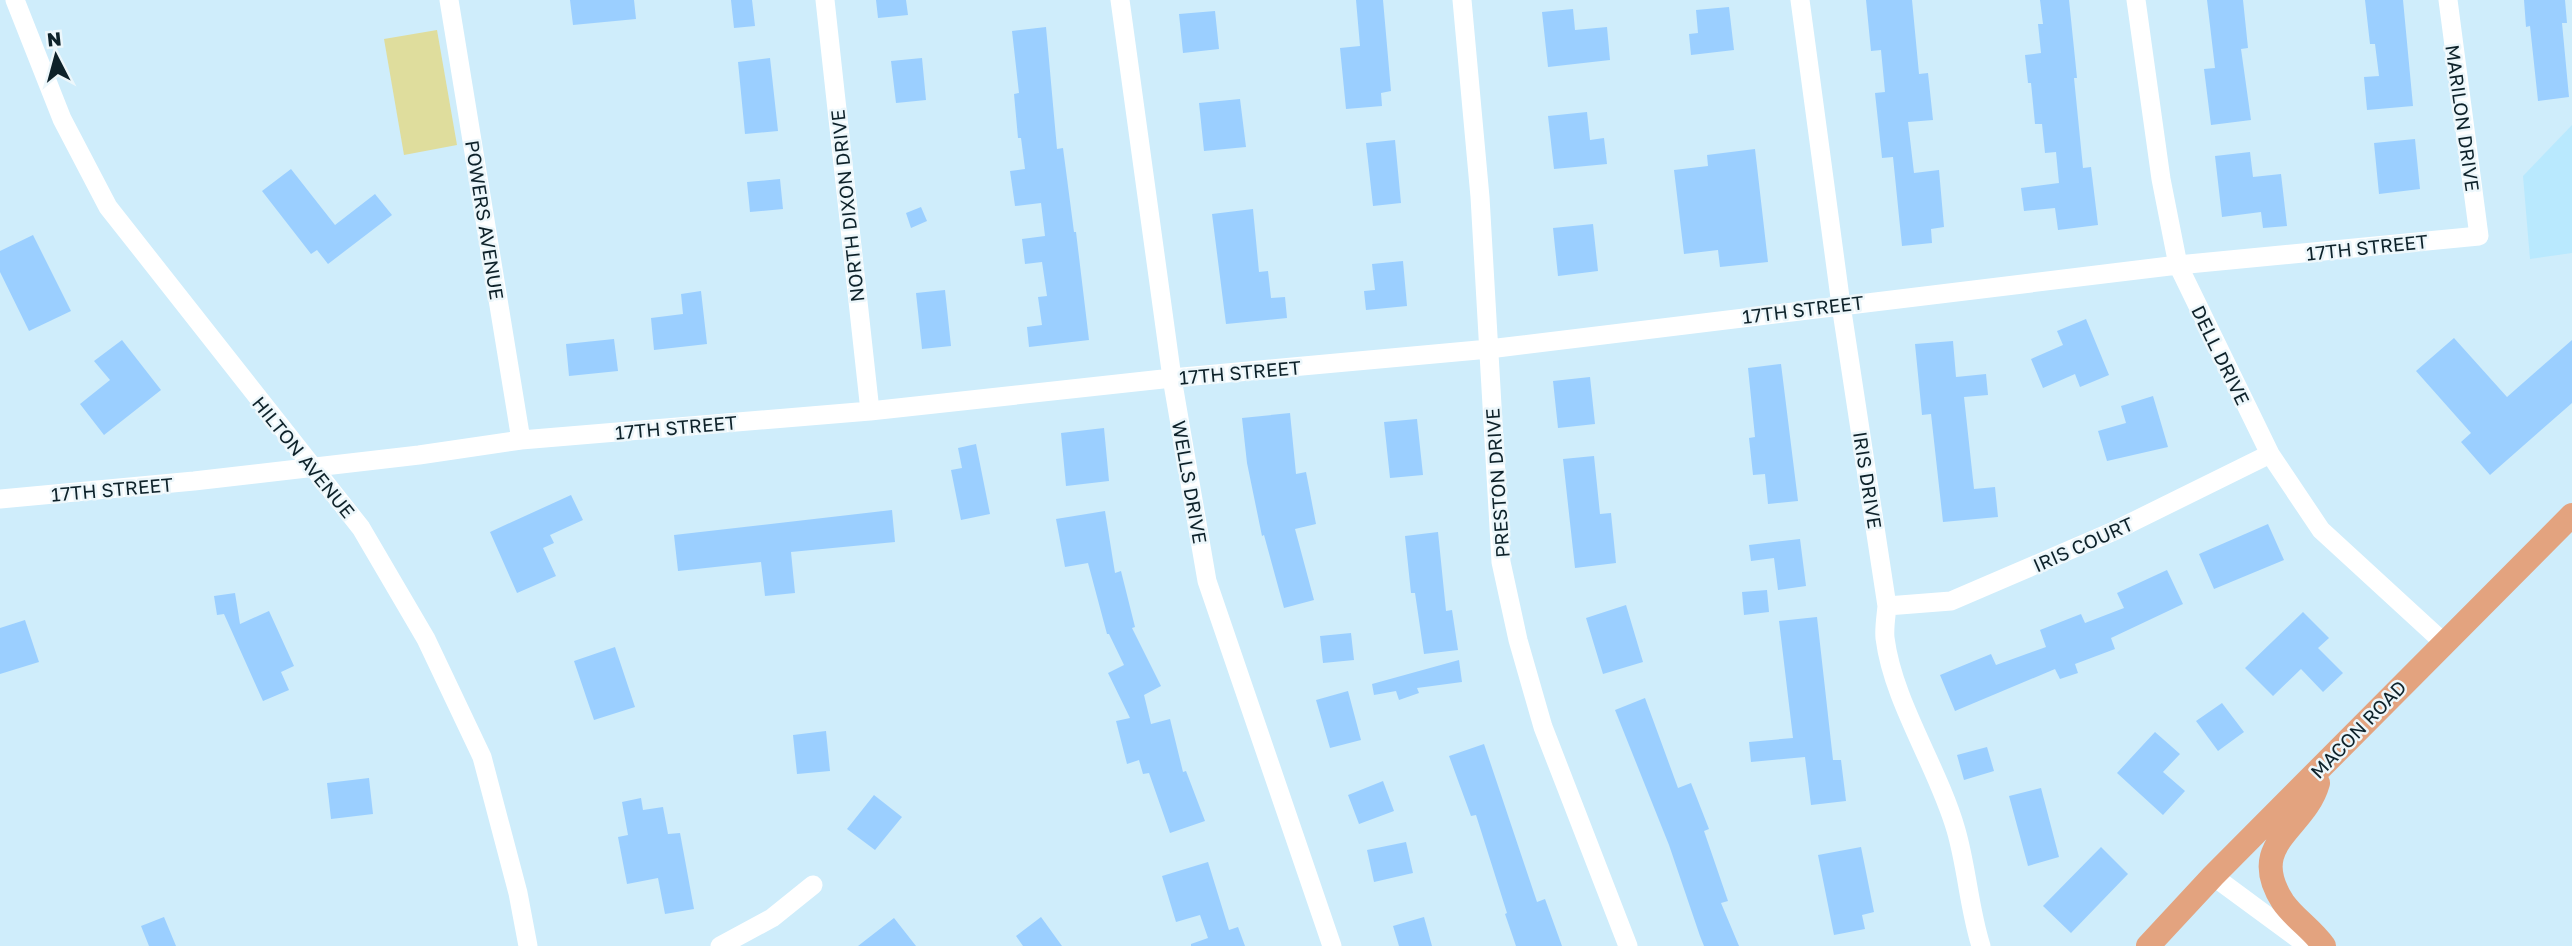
<svg xmlns="http://www.w3.org/2000/svg" width="2572" height="946" font-family="'Golos Text',sans-serif">
<rect width="100%" height="100%" fill="#cfedfb"/>
<path fill="#b9e9fe" d="M2572,125V253L2530,259L2523,176Z"/>
<path fill="#dfdd9d" d="M437,30L457,145L404,155L384,39Z"/>
<path fill="#9bcfff" d="M570,0H634L636,19L573,25Z
M731,0H752L755,26L734,28Z
M876,0H906L908,15L878,18Z
M1356,0H1383L1391,91L1381,93L1382,106L1346,109L1340,48L1360,46Z
M1866,0H1912L1919,74L1928,73L1933,120L1908,122L1914,173L1939,170L1944,227L1931,229L1932,243L1902,246L1893,157L1882,158L1875,93L1885,92L1881,50L1871,51Z
M2040,0H2069L2077,78H2074L2083,168L2091,167L2098,225L2058,230L2055,208L2024,211L2021,188L2059,183L2056,152L2045,153L2042,124H2035L2031,83H2028L2025,55L2041,53L2038,24H2043Z
M2207,0H2243L2248,48L2241,49L2251,120L2211,125L2204,69L2215,68Z
M2365,0H2403L2413,106L2367,110L2364,77L2379,76L2375,44H2370Z
M2524,0H2565L2567,23H2562L2569,97L2538,101L2530,26L2526,27Z
M1729,7L1734,50L1691,55L1689,34L1698,33L1696,10Z
M1573,9L1575,30L1607,27L1610,60L1548,67L1542,12Z
M1215,11L1219,49L1183,53L1179,14Z
M1046,27L1057,149L1063,148L1074,232H1076L1089,340L1029,347L1027,327L1042,325L1038,297L1047,296L1042,262L1025,264L1022,239L1045,236L1041,203L1015,206L1010,171L1025,169L1021,138H1018L1014,94L1019,93L1012,31Z
M770,58L778,131L745,134L738,62Z
M922,58L926,100L896,103L891,61Z
M1240,99L1246,147L1204,151L1199,103Z
M1587,112L1590,140L1604,138L1607,164L1554,169L1548,116Z
M2415,139L2420,189L2379,194L2374,143Z
M1395,140L1401,203L1373,206L1366,143Z
M1755,149L1768,262L1720,267L1718,250L1684,254L1674,170L1708,166L1707,155Z
M2250,152L2253,177L2281,174L2287,226L2263,228L2261,212L2222,217L2215,156Z
M291,169L335,225L375,194L392,215L328,264L317,250L311,254L262,191Z
M780,179L783,209L750,212L747,182Z
M921,207L927,221L911,228L906,213Z
M1253,209L1259,272L1268,271L1271,298L1285,297L1287,318L1226,324L1212,214Z
M1593,224L1598,271L1558,276L1553,228Z
M33,235L71,311L29,331L0,272V251Z
M1403,261L1407,306L1366,310L1364,291L1375,290L1372,264Z
M945,290L951,346L922,349L916,293Z
M701,291L707,344L654,350L651,318L683,314L681,294Z
M2086,319L2109,375L2080,387L2075,374L2043,388L2031,359L2063,345L2057,331Z
M2454,338L2507,397L2572,340V403L2490,475L2461,442L2471,433L2416,371Z
M614,339L618,371L569,376L566,344Z
M122,340L161,390L104,435L80,404L110,380L94,361Z
M1953,341L1956,377L1986,374L1988,395L1964,397L1974,489L1995,487L1998,517L1943,522L1931,414L1922,415L1915,344Z
M1781,364L1798,501L1768,504L1765,474L1753,475L1749,438L1755,437L1748,368Z
M1590,377L1595,424L1558,428L1553,381Z
M2153,396L2168,447L2107,461L2098,431L2126,423L2121,406Z
M1290,413L1296,474L1306,472L1316,524L1295,529L1314,600L1284,608L1264,535L1262,536L1247,463L1242,418Z
M1417,419L1423,475L1390,478L1384,422Z
M1104,428L1109,481L1066,486L1061,433Z
M976,444L990,514L961,520L951,470L962,468L958,448Z
M1594,456L1600,514L1611,513L1616,563L1575,568L1563,459Z
M571,495L583,520L550,535L554,543L543,548L556,576L517,593L490,532Z
M892,510L895,542L791,552L795,593L765,596L761,562L678,571L674,535Z
M1105,511L1115,573L1121,571L1135,627L1132,628L1161,686L1144,695L1151,724L1170,719L1183,772L1186,771L1205,821L1170,833L1149,773L1143,774L1139,760L1127,764L1116,721L1130,718L1108,673L1124,665L1109,634H1107L1088,563L1065,567L1056,519Z
M2268,524L2284,560L2214,589L2199,554Z
M1438,532L1446,611L1452,610L1458,650L1424,654L1415,593H1411L1405,536Z
M1800,539L1806,586L1778,590L1774,558L1751,561L1749,545Z
M2167,570L2183,604L2111,638L2115,649L2075,664L2078,673L2060,679L2055,669L1955,711L1940,675L1991,654L1996,665L2046,647L2040,630L2081,614L2085,623L2124,608L2117,593Z
M1767,590L1769,612L1744,615L1742,592Z
M235,593L240,624L269,611L294,666L281,672L289,690L263,701L224,614L217,615L214,596Z
M1626,605L1643,662L1603,674L1586,618Z
M2303,612L2329,638L2318,648L2343,673L2323,692L2301,669L2273,696L2245,668Z
M1817,617L1833,760H1841L1846,801L1811,805L1805,757L1751,762L1749,742L1793,738L1779,621Z
M25,620L39,662L0,674V628Z
M1351,633L1354,660L1323,663L1320,636Z
M615,647L635,707L594,720L574,661Z
M1459,660L1462,682L1417,688L1419,693L1399,700L1396,691L1374,695L1372,684Z
M1348,691L1361,740L1330,748L1316,700Z
M1645,698L1678,788L1691,783L1709,829L1704,831L1728,901L1721,903L1739,946H1704L1700,936L1669,845L1615,710Z
M2222,703L2244,732L2218,751L2196,721Z
M826,731L830,771L797,774L793,735Z
M2155,732L2180,754L2163,772L2185,791L2163,815L2117,773Z
M1484,744L1537,902L1545,899L1562,946H1516L1505,914L1507,913L1476,815L1471,816L1449,756Z
M1987,747L1994,771L1964,780L1957,755Z
M369,778L373,814L331,819L327,783Z
M1383,781L1394,811L1359,824L1348,795Z
M2041,788L2059,857L2028,866L2009,796Z
M874,795L902,817L875,850L847,829Z
M641,798L643,810L663,807L668,834L680,833L694,909L665,914L658,878L627,884L618,837L628,835L622,802Z
M1406,842L1413,873L1374,882L1367,850Z
M1861,847L1874,912L1862,915L1865,929L1834,935L1818,855Z
M2101,847L2128,874L2071,933L2043,906Z
M1208,862L1229,930L1238,927L1245,946H1191V944L1208,938L1200,915L1176,922L1162,876Z
M164,917L176,946H149L141,926Z
M1041,917L1062,946H1023L1016,936Z
M1424,917L1432,946H1399L1393,926Z
M894,918L916,946H858Z"/>
<g fill="none" stroke-linecap="round" stroke-linejoin="round">
<path stroke="#fff" stroke-width="19" d="M15,0L62,119L108,207L361,528L426,639L482,757L518,893L528,946
M449,0L521,440
M825,0L870,411
M1120,0L1172,378L1207,581L1332,946
M1462,0L1480,197L1501,562L1518,640L1543,727L1628,946
M1800,0L1841,305L1887,606C1886,617 1884,628 1885,638C1893,702 1938,767 1956,830C1967,868 1969,908 1981,946
M2136,0L2161,179L2178,265L2270,454L2321,530L2443,642
M0,499L194,481L419,455L521,440L870,411L1172,378L1489,349L2178,265L2479,236L2448,0
M1887,606L1951,601L2114,531L2270,454
M2213,876L2308,946
M720,946L772,918L813,885"/>
<path stroke="#e3a37f" stroke-width="24" d="M2318,783C2305,830 2245,843 2283,902C2294,918 2312,929 2324,946
M2148,946L2213,876L2572,515"/>
</g>
<g text-anchor="middle" dominant-baseline="central" stroke-width="5" stroke-linejoin="round" paint-order="stroke">
<g font-size="19" fill="#0e222a" stroke="#edf7fb">
<text transform="translate(2463 118) rotate(82)">MARILON DRIVE</text>
<text transform="translate(847 206) rotate(-96)">NORTH DIXON DRIVE</text>
<text transform="translate(485 220) rotate(81)">POWERS AVENUE</text>
<text transform="translate(2367 247) rotate(-6)">17TH STREET</text>
<text transform="translate(1803 309) rotate(-7)">17TH STREET</text>
<text transform="translate(2221 355) rotate(64)">DELL DRIVE</text>
<text transform="translate(1240 372) rotate(-5)">17TH STREET</text>
<text transform="translate(676 427) rotate(-5)">17TH STREET</text>
<text transform="translate(304 457) rotate(51)">HILTON AVENUE</text>
<text transform="translate(1868 480) rotate(81)">IRIS DRIVE</text>
<text transform="translate(1190 482) rotate(80)">WELLS DRIVE</text>
<text transform="translate(1497 483) rotate(-94)">PRESTON DRIVE</text>
<text transform="translate(112 489) rotate(-5)">17TH STREET</text>
<text transform="translate(2083 544) rotate(-24)">IRIS COURT</text>
<text transform="translate(2358 729) rotate(-46)">MACON ROAD</text>
</g>
</g>
<g transform="translate(56 56) rotate(354)" stroke="#edf7fb" stroke-width="5" paint-order="stroke">
<path d="M0-5L12 26L0 18L-12 26Z" fill="#0e222a"/>
<text y="-10" font-size="19" font-weight="bold" text-anchor="middle" fill="#0e222a">N</text>
</g>
</svg>
